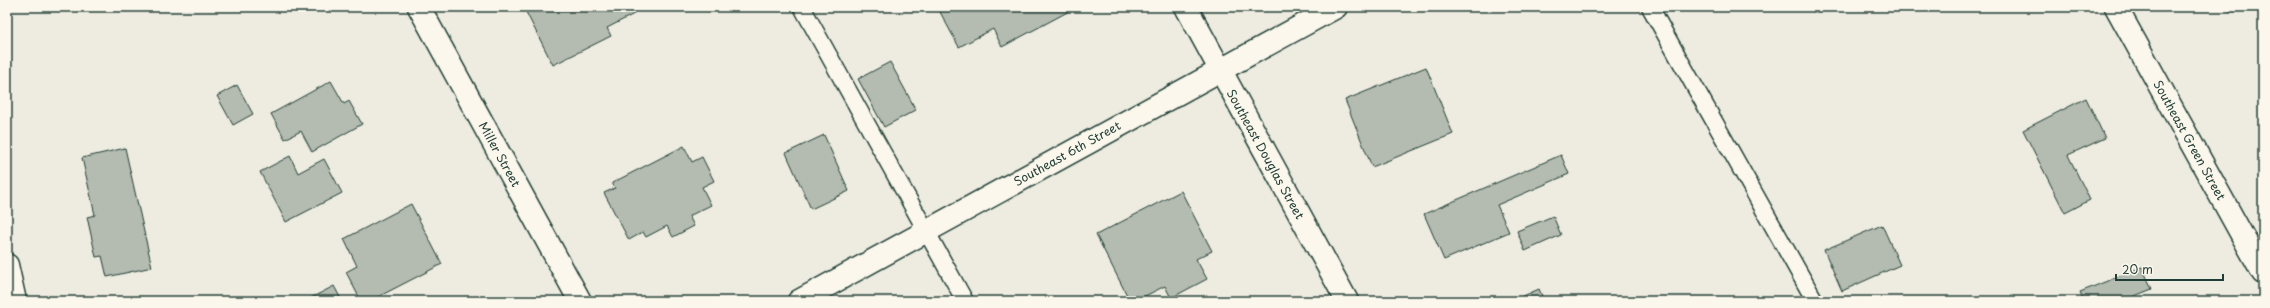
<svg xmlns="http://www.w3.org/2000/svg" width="2270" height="308" font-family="'Playpen Sans',sans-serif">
<rect width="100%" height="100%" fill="#eeece1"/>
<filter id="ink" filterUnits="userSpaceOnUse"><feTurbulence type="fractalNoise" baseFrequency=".025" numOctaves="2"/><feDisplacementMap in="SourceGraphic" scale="8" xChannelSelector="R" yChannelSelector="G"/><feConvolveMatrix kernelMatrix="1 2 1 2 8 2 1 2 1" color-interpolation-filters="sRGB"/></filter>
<g filter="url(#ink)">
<path fill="#b4bbb0" stroke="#1f3d34" d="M536,7H631L634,14L607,28L611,36L553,65L526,12Z
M949,7H1075V8L1002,47L993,29L959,47L940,12Z
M2229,7H2263V12L2229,11Z
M890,62L916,110L884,127L858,79Z
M1426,67L1453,134L1372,167L1345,100Z
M331,81L344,104L349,101L362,124L312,152L301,131L285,139L271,114Z
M237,85L253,114L233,125L217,96Z
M2086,98L2105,138L2068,155L2090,200L2065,213L2023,130Z
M824,135L849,191L811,209L786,153Z
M684,146L692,162L702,157L714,181L702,187L711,205L689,216L694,226L673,237L667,226L646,237L643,232L629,240L604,193L615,188L612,183Z
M125,148L152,267L107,277L102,256L96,257L87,217L95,215L82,158Z
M1561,155L1569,174L1497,205L1509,232L1444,260L1424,214Z
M290,156L298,173L324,159L342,193L286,222L260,172Z
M1181,191L1212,251L1196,259L1207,279L1171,298L1165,286L1135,301H1130L1096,235Z
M411,204L442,264L370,301H361L346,272L357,266L344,239Z
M1553,216L1561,235L1525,251L1517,231Z
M1882,225L1900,265L1842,291L1824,250Z
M2142,267L2152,289L2122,301H2084L2080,292Z
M334,286L342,301H305Z
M1539,289L1544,301H1512Z"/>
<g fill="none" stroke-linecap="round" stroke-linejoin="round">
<g stroke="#1f3d34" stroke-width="19">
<path id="service" d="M802,7L965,301
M1650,7L1815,301"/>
</g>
<g stroke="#1f3d34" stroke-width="25">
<path id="minor" d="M419,7L580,301
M2116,7L2263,273
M7,265L15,301
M799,301L1336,7"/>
</g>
<g stroke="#1f3d34" stroke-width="25">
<path id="tertiary" d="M1186,7L1347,301"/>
</g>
<use href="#service" stroke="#fbf7ec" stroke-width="16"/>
<use href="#minor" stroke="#fbf7ec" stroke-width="22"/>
<use href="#tertiary" stroke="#fbf7ec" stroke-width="22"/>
</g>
</g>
<g text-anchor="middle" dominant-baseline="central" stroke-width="3" stroke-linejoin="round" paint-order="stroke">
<g font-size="12" fill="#1f3d34" stroke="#fbf7ec">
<text transform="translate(2190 140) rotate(61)">Southeast Green Street</text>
<text transform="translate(1067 153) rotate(-29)">Southeast 6th Street</text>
<text transform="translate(500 154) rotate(61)">Miller Street</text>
<text transform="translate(1266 154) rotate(61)">Southeast Douglas Street</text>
</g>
</g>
<rect width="2270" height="308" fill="none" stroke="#fbf7ec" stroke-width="24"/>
<rect x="12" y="12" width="2246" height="284" fill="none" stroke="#1f3d34" stroke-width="1.5" filter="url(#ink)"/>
<path d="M2116 274v6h107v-6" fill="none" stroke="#1f3d34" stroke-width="2"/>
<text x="2122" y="274" font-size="12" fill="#1f3d34" stroke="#fbf7ec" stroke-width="3" paint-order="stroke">20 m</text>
</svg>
